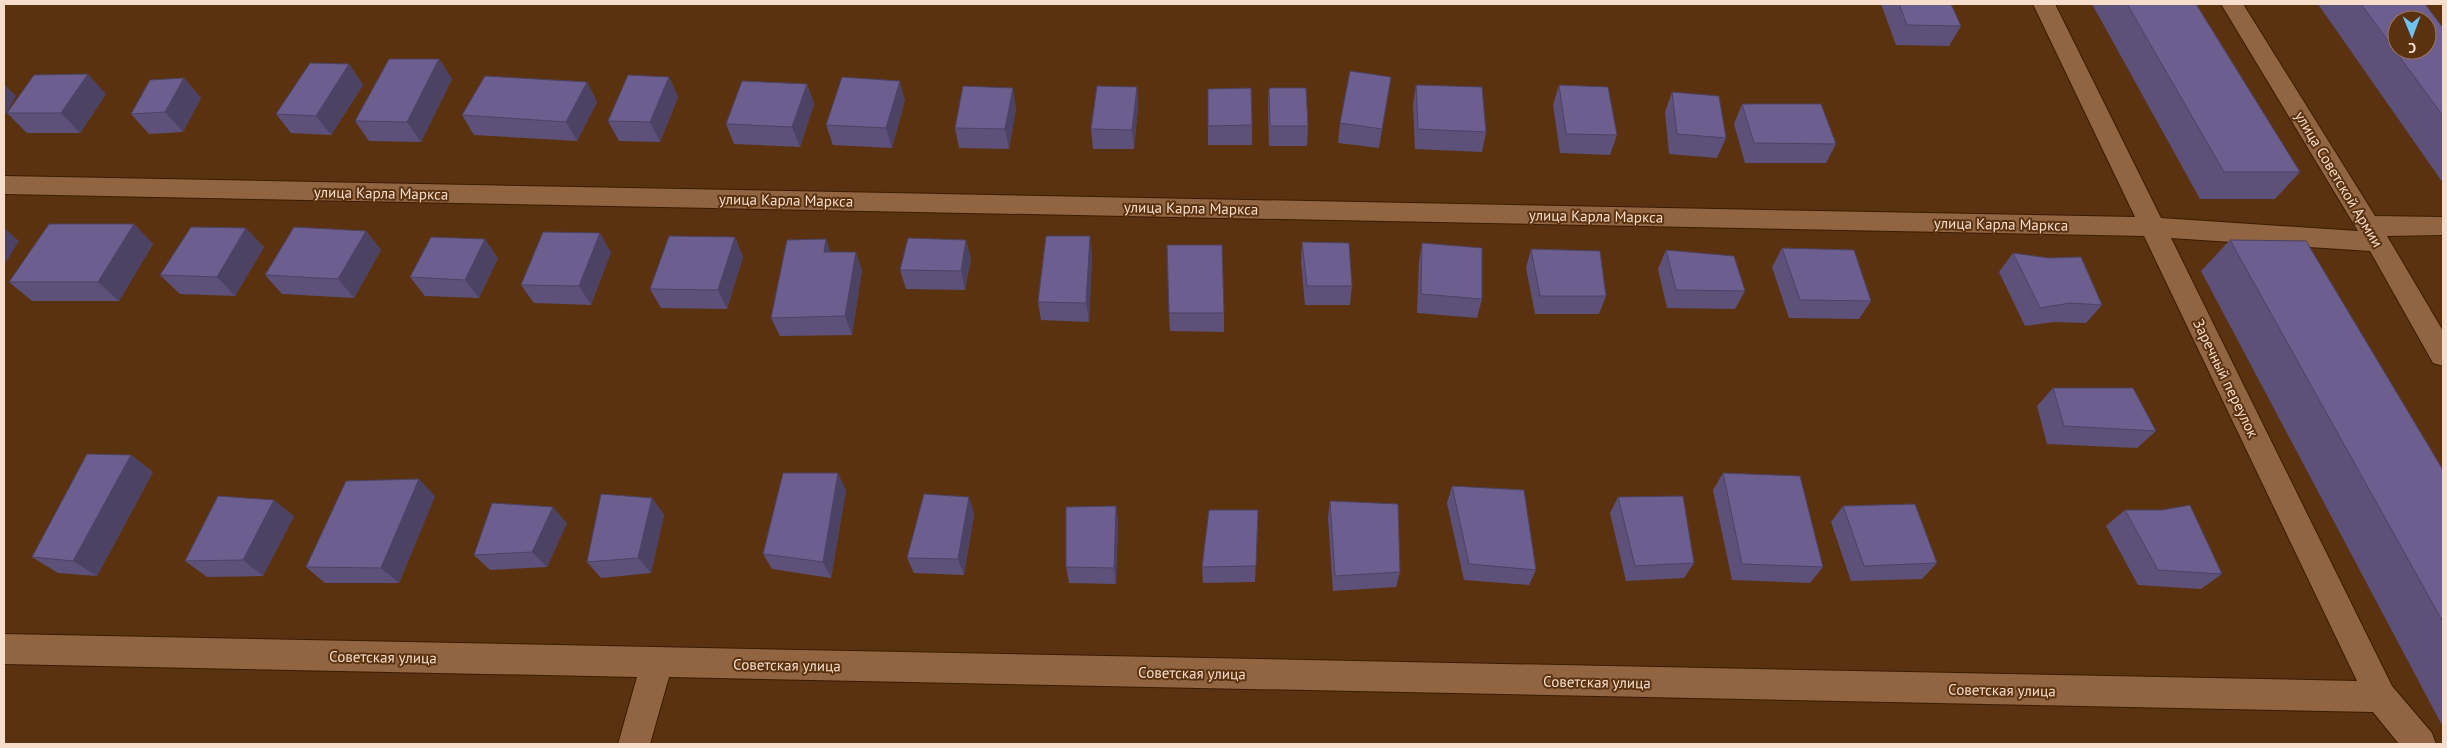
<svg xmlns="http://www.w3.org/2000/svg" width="2447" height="748" font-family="'PT Sans',sans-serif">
<rect width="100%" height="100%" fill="#5b320f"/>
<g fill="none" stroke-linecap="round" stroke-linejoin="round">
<g stroke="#3a1c02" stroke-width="2">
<path id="minor" d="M2033,4H2055L2161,218L2358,231L2221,4H2243L2375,216L2443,217V235L2387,236L2443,331V366L2433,363L2370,251L2171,238L2392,686L2432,733L2436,744H2399L2373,712L669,677L650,744H618L637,677L4,664V634L2357,681L2144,236L4,194V176L2135,217Z"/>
</g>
<use href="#minor" fill="#916442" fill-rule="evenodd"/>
</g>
<path fill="#5d517a" d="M1881,4H1951L1961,26L1949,46L1896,45Z
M2092,4H2196L2300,172L2275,199H2200Z
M2318,4H2425L2443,28V183Z
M439,59L452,79L421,142L369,141L355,121Z
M349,64L363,85L331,135L291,133L276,114Z
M669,77L678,97L660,142L619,141L608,121Z
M1391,77L1379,148L1338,143L1340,123Z
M184,78L201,98L183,132L149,134L131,114Z
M587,82L597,102L577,141L474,135L462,115Z
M807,84L814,104L800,147L734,144L726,124Z
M1416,85L1486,132L1482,152L1415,149L1413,105Z
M1559,85L1617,135L1610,155L1560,153L1553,105Z
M1137,87L1138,107L1134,149H1093L1091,129Z
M1269,88L1308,126L1307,146H1269L1268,108Z
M1208,89L1252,125V145H1208Z
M1672,92L1726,138L1717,158L1669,154L1665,112Z
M106,94L80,133H27L7,113Z
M905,100L892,148L833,145L826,125Z
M1742,104L1836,144L1826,163H1745L1734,124Z
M1016,108L1009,149L959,148L955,128Z
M134,224L153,244L119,301H32L9,282Z
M366,231L381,250L354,298L282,294L265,275Z
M735,237L743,257L727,309L661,308L650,289Z
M966,240L971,259L965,290L906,289L900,270Z
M2230,240L2443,470V727L2201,271Z
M1302,242L1352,286L1350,305H1305L1301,261Z
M1422,243L1482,299L1477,318L1417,313L1419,262Z
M264,247L235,296L180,294L160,275Z
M1782,248L1871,301L1859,319L1789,318L1772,267Z
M1531,249L1606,296L1599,314H1535L1526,268Z
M1666,250L1745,291L1735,309L1667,308L1658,269Z
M611,252L591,305L534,303L521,285Z
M831,252L862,270L852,335L780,336L771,318Z
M2013,253L2102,305L2086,323L2054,322L2025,326L1999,272Z
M1092,255L1089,322L1041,320L1038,302Z
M498,258L479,298L425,296L410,277Z
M1169,313H1224V332L1170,331Z
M2053,388L2156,431L2137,448L2047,444L2037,406Z
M131,455L153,472L97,576L58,573L32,557Z
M1723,473L1823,567L1810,583L1732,580L1713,490Z
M1452,486L1536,570L1529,585L1464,580L1447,503Z
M846,490L831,578L772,569L763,554Z
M435,496L399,583H325L306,567Z
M1618,497L1694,563L1684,578L1626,581L1610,513Z
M652,498L664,515L651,573L601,578L587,562Z
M1330,501L1400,572L1396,587L1333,591L1328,518Z
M1116,506L1118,523L1116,584L1069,583L1066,567Z
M1843,506L1937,563L1922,579L1851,581L1831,522Z
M1258,510L1255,582L1203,583L1202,567Z
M2125,510L2222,574L2201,589L2138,585L2106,526Z
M974,514L964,575L914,573L907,558Z
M294,516L263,576L207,577L185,561Z
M567,523L547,567L490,570L474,555Z"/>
<path fill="#4c4263" d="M439,59L452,79L421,142L407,122Z
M349,64L363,85L331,135L316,116Z
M88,74L106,94L80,133L61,113Z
M669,77L678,97L660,142L650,122Z
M1391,77L1388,97L1379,148L1382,129Z
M184,78L201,98L183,132L165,112Z
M900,81L905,100L892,148L886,128Z
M587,82L597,102L577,141L566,122Z
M4,84L16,96L4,117Z
M807,84L814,104L800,147L792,127Z
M1137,87L1138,107L1134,149L1132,130Z
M1013,88L1016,108L1009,149L1005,129Z
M134,224L153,244L119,301L98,282Z
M4,228L19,241L4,265Z
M246,228L264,247L235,296L217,277Z
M366,231L381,250L354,298L338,279Z
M600,233L611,252L591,305L579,286Z
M1090,236L1092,255L1089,322L1086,303Z
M735,237L743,257L727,309L718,290Z
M485,239L498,258L479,298L465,280Z
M826,239L833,258L824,252Z
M966,240L971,259L965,290L961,271Z
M856,252L862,270L852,335L845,316Z
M131,455L153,472L97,576L73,561Z
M838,473L846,490L831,578L823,562Z
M419,479L435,496L399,583L381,568Z
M969,497L974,514L964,575L958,559Z
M652,498L664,515L651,573L638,558Z
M274,500L294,516L263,576L243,560Z
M1116,506L1118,523L1116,584L1114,568Z
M553,507L567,523L547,567L532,552Z"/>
<path fill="#6c5e8e" stroke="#4c4263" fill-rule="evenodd" d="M1899,4H1951L1961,26L1907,25Z
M2127,4H2196L2300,172H2224Z
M2361,4H2425L2443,28V116ZM2397,20H2427V50H2397Z
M389,59H439L407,122L355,121Z
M310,63L349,64L316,116L276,114Z
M1350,71L1391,77L1382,129L1340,123Z
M88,74L61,113H7L34,75Z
M628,75L669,77L650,122L608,121Z
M485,76L587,82L566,122L462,115Z
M842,77L900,81L886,128L826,125Z
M184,78L165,112L131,114L150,80Z
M742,81L807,84L792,127L726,124Z
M1416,85L1482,87L1486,132L1418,129Z
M1559,85L1608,87L1617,135L1566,134Z
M963,86L1013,88L1005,129L955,128Z
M1097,86L1137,87L1132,130L1091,129Z
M1251,88L1252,125L1208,126V89Z
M1269,88H1306L1308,126H1270Z
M1672,92L1719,96L1726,138L1677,134Z
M1742,104H1821L1836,144L1754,143Z
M49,224H134L98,282H9Z
M191,227L246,228L217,277L160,275Z
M294,227L366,231L338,279L265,275Z
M543,232L600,233L579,286L521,285Z
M669,236L735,237L718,290L650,289Z
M1046,236H1090L1086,303L1038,302Z
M431,237L485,239L465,280L410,277Z
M908,238L966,240L961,271L900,270Z
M826,239L824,252H856L845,316L771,318L787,240Z
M2230,240L2306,241L2443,470V622Z
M1302,242L1349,243L1352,286H1307Z
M1422,243L1482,248V299L1421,294Z
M1167,245H1222L1224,313H1169Z
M1782,248L1854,250L1871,301L1800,300Z
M1531,249L1600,251L1606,296H1540Z
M1666,250L1734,256L1745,291L1676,290Z
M2013,253L2049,258L2081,257L2102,305L2070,303L2040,308Z
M2053,388H2133L2156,431L2064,426Z
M87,454L131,455L73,561L32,557Z
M783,473H838L823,562L763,554Z
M1723,473L1800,476L1823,567L1742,564Z
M419,479L381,568L306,567L346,481Z
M1452,486L1524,490L1536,570L1469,564Z
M601,494L652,498L638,558L587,562Z
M924,494L969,497L958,559L907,558Z
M218,496L274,500L243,560L185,561Z
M1683,496L1694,563L1635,566L1618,497Z
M1330,501L1398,504L1400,572L1335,576Z
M492,503L553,507L532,552L474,555Z
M1915,504L1937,563L1864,566L1843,506Z
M2190,505L2222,574L2158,570L2125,510H2162Z
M1116,506L1114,568L1066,567V507Z
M1209,510H1258L1256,566L1202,567Z"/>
<g text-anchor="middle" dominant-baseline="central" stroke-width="4" stroke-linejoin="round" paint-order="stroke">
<g font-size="15" fill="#f7ddcb" stroke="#5b320f">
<text transform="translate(2339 179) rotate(59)">улица Советской Армии</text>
<text transform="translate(381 193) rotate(1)">улица Карла Маркса</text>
<text transform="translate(786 200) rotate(1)">улица Карла Маркса</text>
<text transform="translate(1191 208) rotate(1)">улица Карла Маркса</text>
<text transform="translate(1596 216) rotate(1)">улица Карла Маркса</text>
<text transform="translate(2001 224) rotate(1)">улица Карла Маркса</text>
<text transform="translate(2226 378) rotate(64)">Заречный переулок</text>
<text transform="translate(383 657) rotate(1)">Советская улица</text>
<text transform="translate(787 665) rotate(1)">Советская улица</text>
<text transform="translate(1192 673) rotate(1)">Советская улица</text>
<text transform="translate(1597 682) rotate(1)">Советская улица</text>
<text transform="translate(2002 690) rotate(1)">Советская улица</text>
</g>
</g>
<rect width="2447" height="748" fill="none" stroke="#f7ddcb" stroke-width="10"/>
<g transform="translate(2412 35) rotate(179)"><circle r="24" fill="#5b320f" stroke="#99765a"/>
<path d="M0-4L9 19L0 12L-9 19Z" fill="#6fc2f4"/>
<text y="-8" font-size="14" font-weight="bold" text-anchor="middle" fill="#f7ddcb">С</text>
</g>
</svg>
